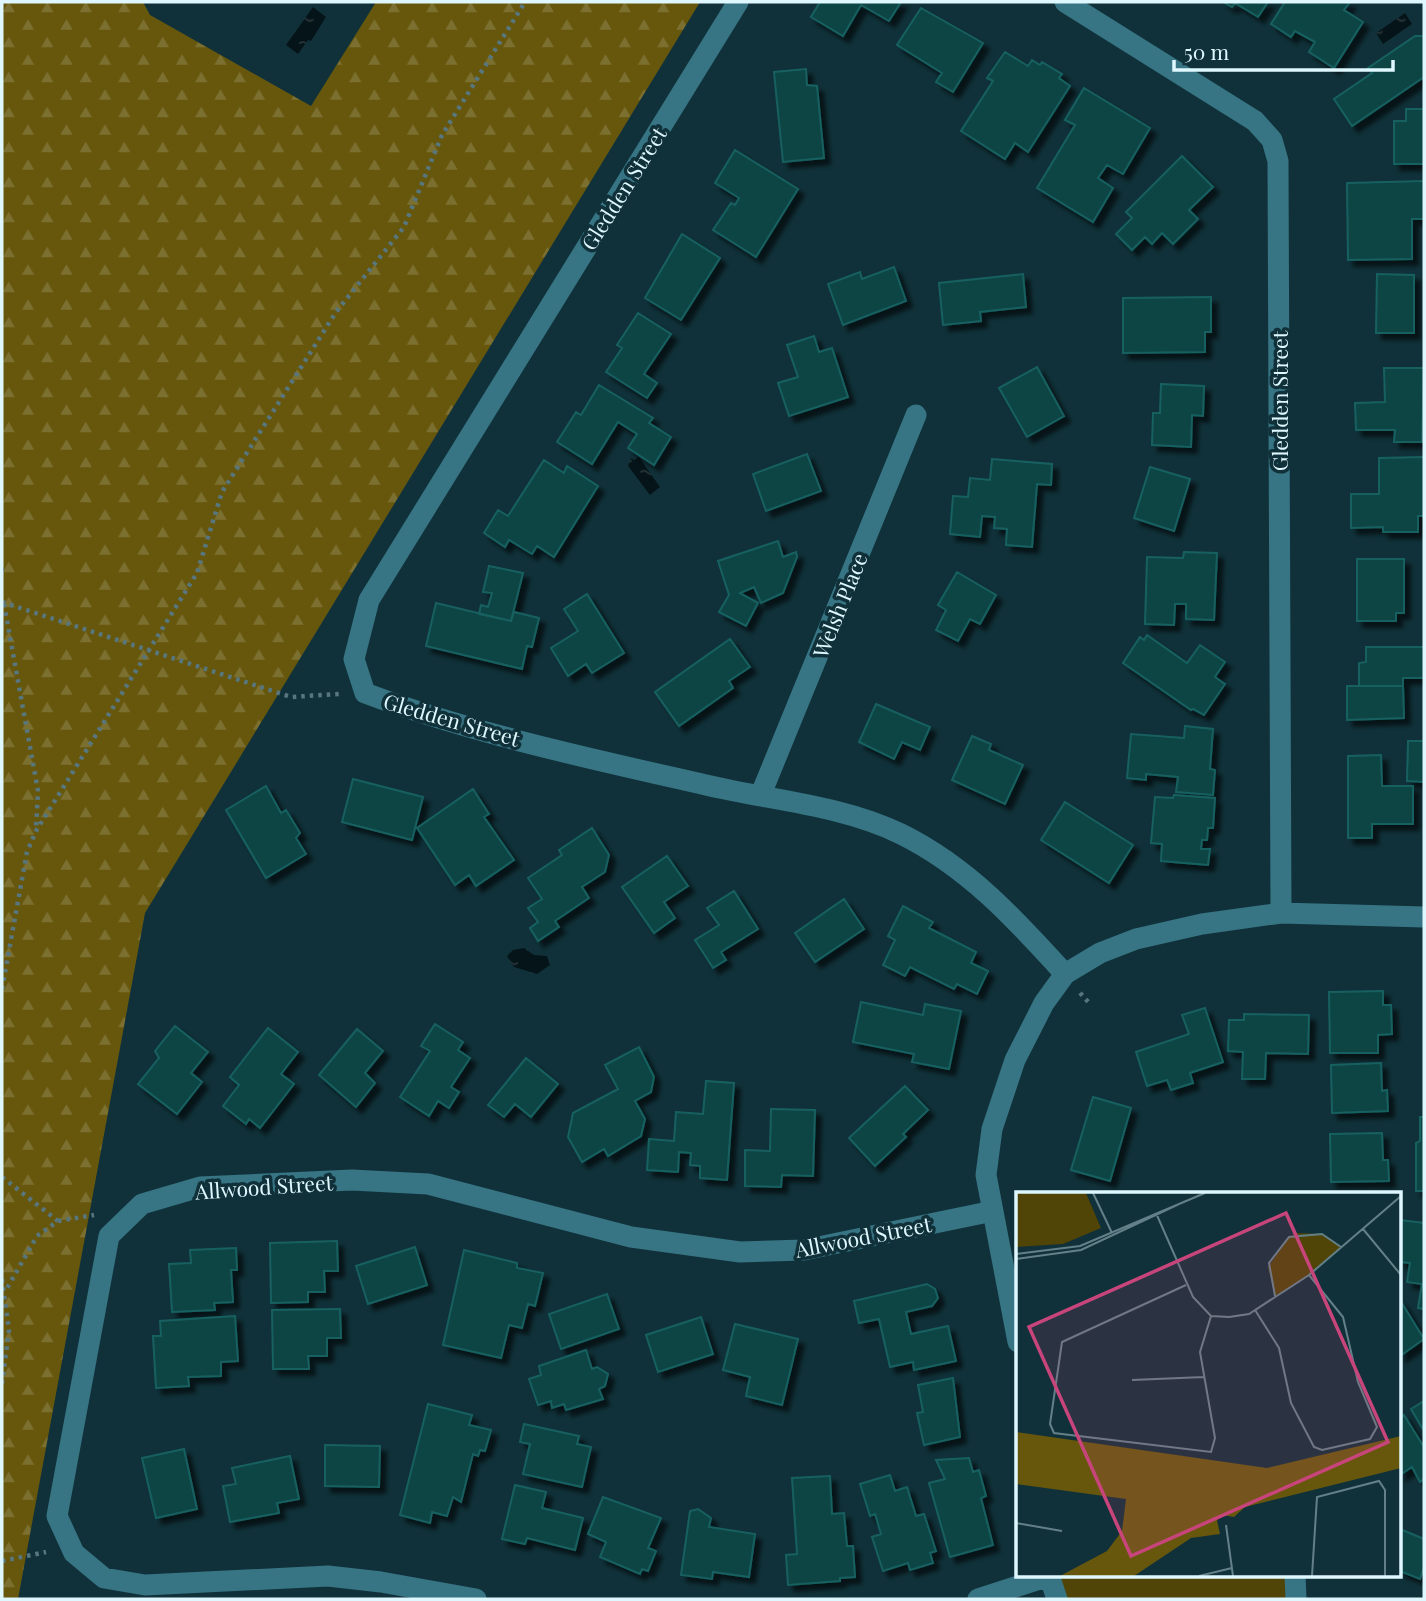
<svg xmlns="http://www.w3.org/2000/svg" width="1426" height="1601" font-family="'Playfair Display',serif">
<defs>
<pattern id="forest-firs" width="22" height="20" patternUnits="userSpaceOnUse" patternTransform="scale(1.75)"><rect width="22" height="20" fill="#67570d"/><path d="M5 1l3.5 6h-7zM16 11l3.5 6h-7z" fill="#7c7031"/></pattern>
<pattern id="water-ripples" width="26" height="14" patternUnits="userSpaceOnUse" patternTransform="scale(1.75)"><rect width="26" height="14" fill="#051418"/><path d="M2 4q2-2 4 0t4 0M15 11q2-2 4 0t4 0" fill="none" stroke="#29373b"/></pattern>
<filter id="shadow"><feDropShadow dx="6" dy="6" stdDeviation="2" flood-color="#0009"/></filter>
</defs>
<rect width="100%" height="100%" fill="#103139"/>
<path fill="#504406" d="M1049,1575H1295L1296,1599H1057Z"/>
<path fill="url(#forest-firs)" d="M2,2H143L150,15L311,106L376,2H700L145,913L18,1599H2V577L4,570L2,563Z"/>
<path fill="url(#water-ripples)" d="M313,7L326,17L311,41L308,40L298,54L286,45Z
M1405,13L1412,24L1383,44L1376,33Z
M639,457L660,487L650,495L628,466L631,458L634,460Z
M524,948L534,955L547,956L550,965L537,974L514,967L507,956L513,950Z"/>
<path fill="#0e4545" stroke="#196061" stroke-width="2" filter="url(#shadow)" d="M820,2H901L889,21L861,5L843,36L811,17Z
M1223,2H1268L1258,17L1235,3L1232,7Z
M1285,2H1350L1344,10L1363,22L1334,68L1309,52L1315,42L1295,31L1291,37L1271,24Z
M921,8L983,43L953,92L936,82L942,73L897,45Z
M1415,36H1424V77L1352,126L1334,99L1372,73L1368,68Z
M1005,52L1028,66L1032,60L1040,65L1042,62L1062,74L1059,78L1070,86L1028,152L1015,143L1005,159L961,131L993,81L987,78Z
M806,69L807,85L817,86L824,158L783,162L774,72Z
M1084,88L1150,128L1123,174L1107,165L1098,178L1113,188L1093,222L1037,188L1075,125L1065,120Z
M1406,109H1424V164H1394V121H1406Z
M735,150L798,189L756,257L713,230L731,203L735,205L739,198L715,183Z
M1182,156L1213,187L1189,210L1198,219L1173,244L1162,233L1152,244L1145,237L1132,250L1116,234L1132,218L1126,212Z
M1424,181V219H1412V259L1348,260L1347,183Z
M682,234L720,258L681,320L645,298Z
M894,267L906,301L843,325L828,284L860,272L862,279Z
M1023,274L1026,307L980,312L981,321L943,325L939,283Z
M1377,274L1414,275V333H1376Z
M1211,297V332H1205V352L1123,353V298Z
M638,313L671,334L644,374L657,383L647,398L606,372L622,348L617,345Z
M814,336L819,352L832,348L848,397L789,416L778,383L798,377L787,345Z
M1037,367L1064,416L1027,437L999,388Z
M1384,368H1424L1422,442H1394L1395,430H1356L1355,403L1385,402Z
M1161,384L1204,386L1203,416L1192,415L1191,447L1152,445L1153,413H1160Z
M599,385L653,418L649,423L671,437L654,465L628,448L637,434L618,422L592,464L557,442L576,412L581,415Z
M807,454L821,491L766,511L753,474Z
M1424,457V516H1418V532H1383V527L1351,528V494H1379V458Z
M992,459L1052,464L1051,485L1037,484L1032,547L1006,545L1007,529L994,528L995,517L982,516L980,537L950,534L953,496L968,497L970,478L990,480Z
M544,460L564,473L567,466L598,486L554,557L537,546L532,554L509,540L505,547L484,533L498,510L508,516Z
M1150,467L1190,479L1174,531L1134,518Z
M778,541L783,557L796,552L797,557L783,593L761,603L754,587L740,593L758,603L746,626L719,612L729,595L718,561Z
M1184,552L1217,553L1214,620L1186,619V604H1175L1174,625L1145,624L1147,557L1183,558Z
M1357,559H1404V613H1396V621H1357Z
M489,566L523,573L511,621L479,614L481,605L488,607L492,593L483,592Z
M957,572L996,595L980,624L970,619L958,641L936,630L946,610L938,605Z
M587,594L624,653L592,673L586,664L568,676L551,648L578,631L564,609Z
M436,603L511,621L514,612L539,618L532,647L527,646L522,669L426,646Z
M1147,635L1187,663L1200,645L1225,662L1215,677L1225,684L1204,715L1193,709L1191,710L1123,663L1140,637L1144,640Z
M730,639L750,667L729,681L733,688L679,726L655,692Z
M1366,647H1424V678H1403V686H1359V663L1366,662Z
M1347,686H1403L1404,718L1347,720Z
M876,704L930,727L920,750L902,742L894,759L859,742Z
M1185,726L1213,729L1210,769L1215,770L1213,795L1176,792L1178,777L1146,774V780L1127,778L1131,734L1184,738Z
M972,736L991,744L989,750L1023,765L1005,804L952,780Z
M1408,741H1424V782L1407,781Z
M1381,755L1382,786H1413V824H1372V838H1348V756Z
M353,779L423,797L412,840L342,822Z
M266,786L281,813L286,810L300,833L296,838L306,854L266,878L226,810Z
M473,789L489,814L484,817L514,860L476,886L469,875L455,885L417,828Z
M1174,795L1215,798L1213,828H1208L1207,840H1202L1201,849H1210L1208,865L1161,861L1162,844L1151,843L1155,797L1173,798Z
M1065,802L1133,845L1109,883L1041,840Z
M592,828L609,855L605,872L582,887L589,898L555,921L559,927L538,941L530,928L538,922L528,908L542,899L528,878L562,855L559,850Z
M667,856L688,886L664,902L675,918L654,933L622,887Z
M734,891L758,929L721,952L726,960L713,968L695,940L719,925L707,908Z
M844,899L864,929L815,962L795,933Z
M903,906L933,922L929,928L976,952L971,963L988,971L977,994L957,984L954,989L910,967L905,976L883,965L895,940L888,936Z
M1383,991V1005H1391L1392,1034L1378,1035V1053H1330L1329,992Z
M861,1002L923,1015L925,1004L961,1011L949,1069L912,1062L914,1054L853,1042Z
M1205,1008L1223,1062L1190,1073L1193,1083L1171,1090L1167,1080L1147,1086L1136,1052L1189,1034L1182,1015Z
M1244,1014L1309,1015L1308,1054L1266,1053L1265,1079H1242L1243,1052L1228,1051L1229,1020H1244Z
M435,1024L463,1042L458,1050L470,1058L451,1087L459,1092L449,1108L438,1101L429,1116L400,1097L430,1051L421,1046Z
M175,1026L208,1052L191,1073L202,1082L177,1114L138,1084L159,1058L155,1051Z
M268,1028L298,1052L281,1074L294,1084L260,1128L249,1119L246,1124L223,1106L239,1085L230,1077Z
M357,1029L383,1051L365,1073L375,1083L356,1107L319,1075Z
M639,1047L654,1077L651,1092L635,1101L645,1119L641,1136L608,1156L604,1149L582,1162L568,1137L573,1113L618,1089L605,1065Z
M526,1058L558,1084L531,1117L515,1104L504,1117L488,1105Z
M1381,1063L1382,1091L1387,1090L1388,1111L1332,1113L1331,1065Z
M706,1081L734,1083L727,1180L700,1178V1166L690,1165L691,1153L679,1152L678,1172L647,1170L649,1139L674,1141L676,1112L703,1114Z
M905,1086L928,1110L903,1134L906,1137L875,1166L849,1138Z
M1093,1097L1131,1108L1110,1181L1071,1170Z
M771,1109L815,1110L813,1176L782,1175L781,1187L745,1186V1150L770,1151Z
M1420,1117H1424V1191H1416V1143L1420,1141Z
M1382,1133L1383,1160H1388L1389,1181L1331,1182L1330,1134Z
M1400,1220L1424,1223V1309L1418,1308L1422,1284L1407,1282L1410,1263L1400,1262Z
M337,1241L338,1271H324L325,1292H308V1302L271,1303L270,1243Z
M415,1247L427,1285L368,1304L356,1266Z
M236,1248L237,1270H231L233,1302L214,1303L215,1310L172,1312L169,1264L191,1263L190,1250Z
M464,1250L517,1263V1268L543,1273L535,1306L528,1304L522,1328L509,1325L501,1358L443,1345Z
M927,1284L935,1289L938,1298L932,1306L906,1312L911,1334L948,1326L956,1361L914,1370L913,1362L890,1367L879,1319L859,1323L854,1301Z
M607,1294L619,1329L561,1349L549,1314Z
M1400,1300L1424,1339L1400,1356Z
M340,1309L341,1338H327V1356H308L309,1369H273L272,1310Z
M235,1316L238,1361L221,1362V1376L188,1377L189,1386L156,1388L153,1336H161L160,1321Z
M701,1317L713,1354L658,1372L646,1335Z
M735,1324L798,1339L782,1405L746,1396L750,1377L723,1370Z
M586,1350L592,1369L597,1367L608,1374L605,1386L599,1389L603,1399L566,1410L564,1404L552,1408L551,1401L538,1405L529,1379L541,1375L539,1366Z
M953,1378L960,1437L924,1445L917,1413L923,1412L918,1385Z
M1424,1401V1431L1411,1409Z
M428,1404L472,1415L469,1425L491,1430L485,1451L480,1450L478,1456L473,1454L461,1502L453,1497L447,1516L432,1512L430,1523L400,1515Z
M1404,1415L1424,1447V1479L1420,1482L1412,1467L1400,1475V1418Z
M524,1424L579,1436L577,1444L591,1447L582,1487L523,1474L530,1444L520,1442Z
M325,1445L380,1446L379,1487L325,1486Z
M184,1449L197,1509L156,1518L142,1458Z
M290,1456L299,1499L277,1503L279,1513L230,1522L223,1486L236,1484L232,1468Z
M969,1458L973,1472L979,1470L986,1496L981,1498L993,1545L950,1557L929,1483L945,1479L936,1460Z
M890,1475L895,1491L907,1487L916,1516L924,1514L936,1551L930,1553L933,1563L910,1570L908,1563L883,1571L872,1537L881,1534L875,1514L870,1516L860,1484Z
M830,1476L832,1514L844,1513L847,1546H853L855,1577L840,1578V1581L788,1585L786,1555L797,1554L792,1478Z
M515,1485L546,1492L542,1508L583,1518L575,1550L527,1538L525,1544L502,1539Z
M603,1497L661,1518L648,1548L656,1551L648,1571L642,1569L640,1574L600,1557L606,1542L588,1534Z
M698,1509L711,1518L709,1527L755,1534L749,1577L713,1572L712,1579L681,1575L690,1511Z
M1400,1529L1424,1539V1567L1420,1579L1400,1571Z"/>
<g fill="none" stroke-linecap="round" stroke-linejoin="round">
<path stroke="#58767e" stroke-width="4.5" stroke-dasharray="3.5 5" stroke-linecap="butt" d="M2,602L291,697L339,694
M4,604L38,791L36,830
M2,989L27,852L36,831L197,573L222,492L336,312L404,227L442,135L525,2
M1080,993L1091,1005
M2,1177L58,1221L37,1236L6,1290
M58,1221L94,1215
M2,1279L9,1330L2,1384
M2,1561L46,1552"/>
<path stroke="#377484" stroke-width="21" d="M738,2L369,600L354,659L365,693C474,734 592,759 706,785C769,800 842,805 901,834C968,867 1016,920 1065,974
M1065,2L1255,121L1272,140L1278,161L1281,913
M761,794L916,415
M1018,1342L986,1175L992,1129L1015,1060L1044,1003L1065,974L1100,953L1136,939L1202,924L1281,913L1424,917
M1049,1575L1057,1599
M1295,1575L1296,1599
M476,1599L381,1582L328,1576L145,1585L104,1578L74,1553L57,1516L109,1236L142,1204L200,1187L352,1180L428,1184L631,1237L740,1252L804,1250L993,1211
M978,1599L1049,1576"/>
</g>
<g text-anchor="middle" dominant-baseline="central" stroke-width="7" stroke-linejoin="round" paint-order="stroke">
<g font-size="21" fill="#dff7fe" stroke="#103139">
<text transform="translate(623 188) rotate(-58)">Gledden Street</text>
<text transform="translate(1279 401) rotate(-90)">Gledden Street</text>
<text transform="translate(839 605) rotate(-68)">Welsh Place</text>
<text transform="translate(452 719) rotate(16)">Gledden Street</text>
<text transform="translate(264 1186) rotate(-4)">Allwood Street</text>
<text transform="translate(863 1236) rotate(-11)">Allwood Street</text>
</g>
</g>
<g transform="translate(1016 1192)">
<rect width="385" height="385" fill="#103139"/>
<path d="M0,1H70L85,36L47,52L0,55ZM281,41L306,42L325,55L293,83L259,104L252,75L273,45Z" fill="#504406"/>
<path d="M0,240L251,276L385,244V276L229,315L218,325L206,323L201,328L204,342L175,346L118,384H44L91,359L106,339L110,307L0,292Z" fill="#67570d"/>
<path fill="none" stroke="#638088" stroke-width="2" d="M77,1L96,41M140,21L177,105L195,124L213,125L233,122L293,83L385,4M347,37L385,83M0,62L64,54L189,1M0,67L65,58L161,13M170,93L46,150L34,232L38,241L195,260L199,246L184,160L195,124M259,104L253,71L273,45L306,42L325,55M239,118L263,156L275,211L298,255L306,258L354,247L361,235L342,190L327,125L293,83M116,188L188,185M0,331L46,339M210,333L217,384M183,384L216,376M296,384L301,305L363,289L369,298V384"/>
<path fill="#c8457c" fill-opacity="0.15" stroke="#c8457c" stroke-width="3.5" d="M270,21L372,250L115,364L13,135Z"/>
<rect width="385" height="385" fill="none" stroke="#dff7fe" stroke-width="3.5"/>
</g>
<rect width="1426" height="1601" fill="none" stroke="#dff7fe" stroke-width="7"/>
<path d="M1174 60v10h219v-10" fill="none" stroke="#dff7fe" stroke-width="3.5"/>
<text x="1184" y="60" font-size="21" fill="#dff7fe" stroke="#103139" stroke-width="5" paint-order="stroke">50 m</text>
</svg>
